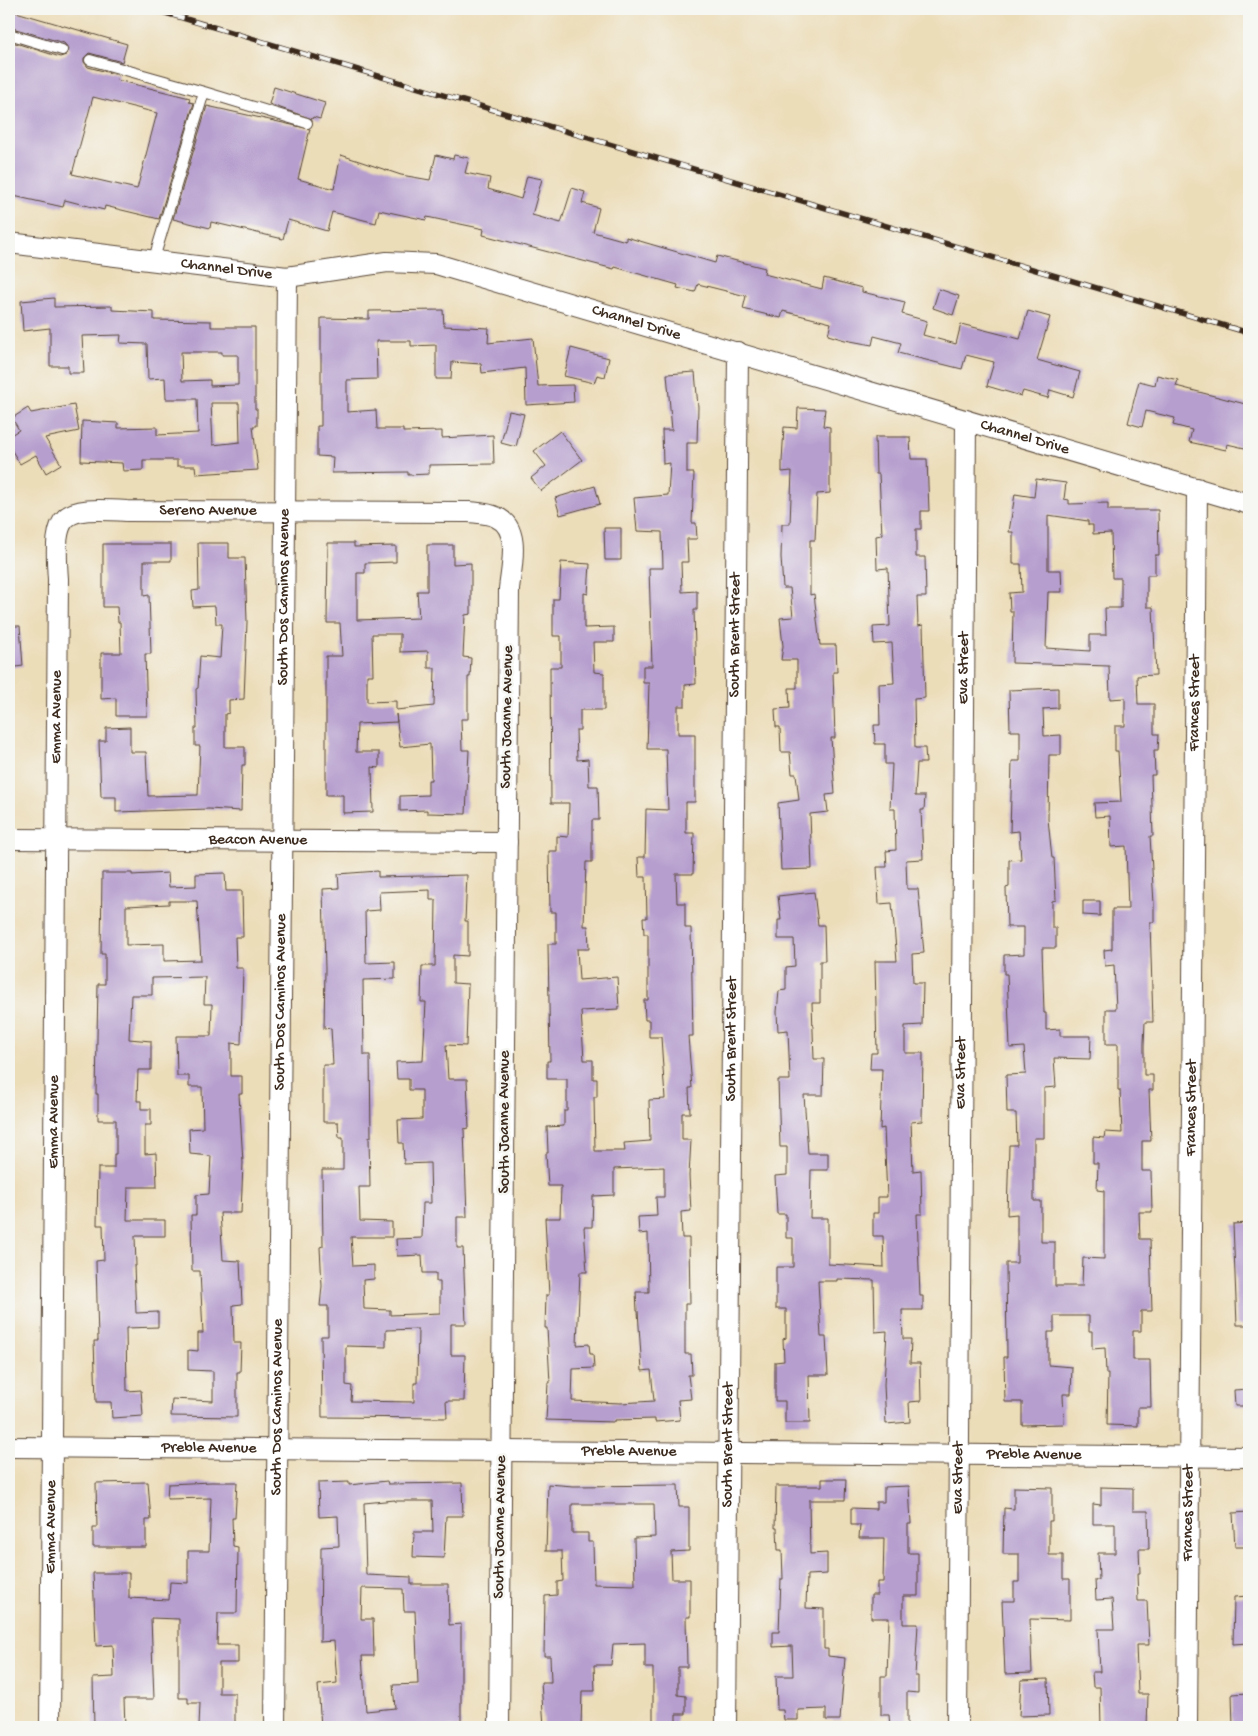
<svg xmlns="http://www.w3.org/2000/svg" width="1258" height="1736" font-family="'Gochi Hand',sans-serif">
<rect width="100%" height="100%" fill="#f6f6f2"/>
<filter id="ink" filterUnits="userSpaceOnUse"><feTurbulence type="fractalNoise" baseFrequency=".02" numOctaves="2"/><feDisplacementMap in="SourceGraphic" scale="10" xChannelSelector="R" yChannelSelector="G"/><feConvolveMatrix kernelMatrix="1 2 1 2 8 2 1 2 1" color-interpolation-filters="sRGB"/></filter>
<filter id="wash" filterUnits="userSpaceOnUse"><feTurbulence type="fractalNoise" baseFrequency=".0096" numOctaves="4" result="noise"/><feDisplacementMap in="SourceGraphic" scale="20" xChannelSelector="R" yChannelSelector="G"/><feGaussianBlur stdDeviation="1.12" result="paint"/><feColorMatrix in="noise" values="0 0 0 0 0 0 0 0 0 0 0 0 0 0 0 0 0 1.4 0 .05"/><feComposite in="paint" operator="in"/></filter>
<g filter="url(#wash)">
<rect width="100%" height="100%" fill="#ecddb9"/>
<g id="blocks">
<path fill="#b69ece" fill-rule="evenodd" d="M9,10L127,44L122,62L89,53L84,58V62L88,67L118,75L117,80L190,98L189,102L194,103L159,219L105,206L104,210L65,200L63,207L9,195V41L60,57L66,55L69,49L64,43L9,27ZM93,97L157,113L137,189L72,174Z
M274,87L325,103L320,119L313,117L312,119L269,104Z
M207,106L310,129L298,179L334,189L341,155L401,175L430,180L436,155L453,159L454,155L469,158L465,173L490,178L488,189L521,199L527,176L542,179L532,215L561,223L572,188L585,192L582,203L599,208L593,232L626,241V237L715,263L717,256L765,268L764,274L822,289L824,278L862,288V292L905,302L902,314L927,321L923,335L956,344L961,324L1020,339L1028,311L1050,317L1037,360L1080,372L1073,397L1050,390L1048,398L1023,391L1021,396L987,386L994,362L966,355L962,369L898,353L901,343L874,336L872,345L845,340L828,335L831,323L783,311L781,318L743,309L746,296L698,284L695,292L677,288L678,285L615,267L614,269L483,235L484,229L427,217L426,220L379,210L376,223L332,212L327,231L288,220L283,239L211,222L210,228L173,219Z
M939,289L959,296L953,315L933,308Z
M54,298V307L112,306V310L154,312V320L211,321V327H255V409H257V426H253L258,470L196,474L195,466H177V460H143V470L123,471L122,463L81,461L82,421L118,423V428L157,427V435L198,433L197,399H166L165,378L148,379L147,344L120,343L121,335L82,336L84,373H68V366H50V328L23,331L21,301ZM181,352H222V355H238V385L210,386V380L182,381ZM211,403H239L240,442L213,445Z
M443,310L444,326L489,328L488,343L533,338L538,386L573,385L574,402L526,405L525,368L482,373L481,364L452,362L451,379H436V345L411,346V341H376L377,379L347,380V412L376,410L377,429H403V432L442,431V438L493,435L494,464L429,465V474L408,475V472L332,473L333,457L317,456V426H321V318L369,319V311Z
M571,348L609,358L605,377L597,375L594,383L564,376Z
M695,372L698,407L697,443H687V473H694L692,523H696L697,539H687L688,562H681L682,592L697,591V610H694L696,684L685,685V706H678V734H695V802H686V833H694L693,874H676L677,903H685V928H691L693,1036H688L692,1088H689L690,1113H682V1140H691L689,1176L691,1211L681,1212L682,1238H689L690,1304H685V1354H691L692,1375H688L691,1399L678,1400L680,1420L655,1422V1419L614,1420V1422L546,1420L548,1383H550L547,1328H545L546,1295H549L545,1218H560L561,1186H548L546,1153H548L547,1127L564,1126V1111H567V1079H547V1061H550L548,944H556V912H550L549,851H557V836L568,837L569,803H551L550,667H561V636H553V599H559L561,562L590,564L588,594L584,593V628L614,627V642H593L594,672L604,673V710H580V730H576L577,760L588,759L589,786H598L599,820H592V862H586L584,926H588L589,949H577L579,980L617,977L619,1009L581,1011L584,1060H593V1079H597V1097H594L595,1151H625L624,1143L650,1141L649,1100L665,1099L661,1037H649V1020H645L644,1000H648V934H644L643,918H647L646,877H639L638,857H645L646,809L668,810L666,749H647L649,683H643V666H652L649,568H663L662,532L637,531L634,498L668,495L670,463L663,464L662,430H672L667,374ZM664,1167V1197H656L657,1216L638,1217L639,1234L648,1233L649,1292H636L637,1311H638L642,1371L651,1370L654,1401L621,1403L572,1401L573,1369L594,1368L593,1354H590L589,1344L577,1345L580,1272H587L584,1227H592L593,1196L614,1195V1169Z
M1157,375L1178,380L1176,386L1249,405V449L1227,444L1226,450L1189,442L1192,430L1173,425L1175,418L1146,411L1142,427L1128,423L1139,381L1155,385Z
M74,405L79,431L45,438L61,464L46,473L36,455L20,464L9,446V436L19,430L12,418L28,408L31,413Z
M798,408L825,409L823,426L830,427V493L817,494L815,540H810V595L814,594L820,645H836L837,672H833L835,738H831L835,794L826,795L828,812L810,814L812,869L781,870L778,803L799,800L796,774H792L790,752H781L780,727H776L775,709L790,708L789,688H797V660H781L783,646L780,618L793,617L790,588H783L781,557L782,524H790L792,471L782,472V461L784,427L797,428Z
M509,411L524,414L516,447L501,443Z
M560,431L582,460L541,491L531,478L546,466L534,451Z
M875,437H910L911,459H927L929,511H921V529H916V557H925L926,597H917L918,626L923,625L925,698L914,699L915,748H925L926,763H917L915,796H925L924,810H921L923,859L906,860L907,889H918L924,953L912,954L913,983H923L922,1025L905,1026V1053H923L922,1121L911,1122L913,1171L921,1170L922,1214H917L920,1296H923V1310H902L903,1339H911L910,1363H920L921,1401L909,1402L910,1422L886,1424L884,1385L887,1331L875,1332L874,1280L837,1279V1281H818L821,1337H826L828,1375H809L810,1423H785V1401H775V1362L784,1361L783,1339L786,1338V1309H776V1267H793V1238H786V1214H777L775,1176L787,1175V1147H780L778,1080H790L788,1030L778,1031L777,1012L779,991L786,990V967L795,966L794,939H778V920H781L778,896L814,892L818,925H824L825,961H820V1003H812L814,1059H824L823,1095H804L808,1153H828V1170H811L810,1218H828V1264L884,1267L883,1236H873V1213H878V1197H887L884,1128L880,1129L882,1069H870L871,1053H877L875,961H897L892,903L879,904L877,867H887L886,851L896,850L895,809H890L892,764H885V744H875L874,725H880L879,684L894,683L892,643L874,644L873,627L890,626L888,568L877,569L876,536L882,535L879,474H876Z
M1036,479L1066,483L1064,499L1069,500V504L1108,503V510H1158L1159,555H1155V575H1147V607H1153L1156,675L1137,676L1138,704H1154V734H1159L1158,750H1154L1155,775H1151L1153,836H1150L1154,904V922H1150L1153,1022H1145L1144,1043V1075H1153V1090H1149L1151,1141H1142V1171H1151L1152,1212H1139L1140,1239H1150L1152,1311H1141V1331H1133V1360H1150L1151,1407H1138V1426L1107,1425L1108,1374H1106L1105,1348L1092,1349V1331H1089V1316H1054V1332H1048V1365L1072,1367L1071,1394H1063L1064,1424L1022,1425V1402H1005L1004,1357H1007L1006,1263H1017V1214L1007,1215L1009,1145H1017L1016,1113H1007L1006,1075L1026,1074L1024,1047L1010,1048L1007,974H1004V955L1024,954V927H1007L1006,888L1009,887V860L1021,859L1019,831L1010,832L1012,761H1020V731H1010L1009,690L1058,688V708L1043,709L1044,736L1061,735V755H1049L1048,819L1052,858H1054L1056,900L1052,901V928H1056V948H1042L1044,1013H1046V1030L1060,1029V1036H1091L1090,1059L1054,1058L1056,1087L1044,1088V1138H1034V1201H1041V1242H1055V1286H1082L1083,1258L1104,1259V1191L1097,1190L1098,1163H1093V1137L1104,1138L1105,1132L1122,1133L1120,1090H1118V1044H1106V1009H1116L1114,965L1105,966L1104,950L1112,949V909H1128L1126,846L1111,847L1110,816L1095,817L1094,803L1121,802L1118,751H1115V726H1125V698L1110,699L1109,666L1012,663L1013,611H1010L1009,593L1022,592L1021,564H1013V532H1009L1015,494L1034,497ZM1048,515L1088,521V525H1093V534L1111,533L1112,578H1121V608H1105L1106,635H1090V651L1046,648L1048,592H1062L1061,570H1048Z
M595,486L600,504L560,515L555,498Z
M604,528H621V560H605Z
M198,543H229V558H245L247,622L244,699L229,700V713L225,714V747H245V765H242L241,811L209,809L116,812V797H101L99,741H106V728L130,727V752H146L148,796L198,795L200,746H195V728H197L196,689L198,688L200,656L220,658L222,624H216L215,606L193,607L192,591L199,590Z
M328,543H354V547L396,546V562L365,563V573H357V620L419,618L417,591H427V545H453V564L471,563V614L465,615L463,657L471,658L470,677H468V719H461L462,750H469L466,814L427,813V810L400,811V796L428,795V780H431L430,744L400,747L396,714L397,722L357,724L356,752H379V768L372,767L373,812L343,813V795H326V656H342L340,623H327ZM372,634H400V652L428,651V668H435L434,706L396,710V701L367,702V675H373Z
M103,544H171V561H144V596L149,595L151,654H145L147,716H116V698L101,699V653H121L120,622H118L117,607H103Z
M9,626H20L23,666L9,668Z
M378,871V877L467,875L465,921H468V956L453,955V983L468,984L466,1046L446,1045L448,1079H467L469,1128L464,1129L467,1217H457V1248H463L466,1324H451V1355H465L464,1401H446L447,1418L322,1417L321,1336H328V1306H320L322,1286L320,1247L323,1246L322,1170H343V1138H339L338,1122H323V1065H333L331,1028L324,1029L325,969L323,889L339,888L338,874ZM430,890V900H436L435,966H422L421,1002H426L423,1061L396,1062L397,1079H409V1090H422V1119L398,1120L399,1143H403L404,1164L430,1163L431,1203H423L422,1238L396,1239L397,1256L422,1255L423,1273H436V1282H440V1313L390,1315V1310L364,1309L363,1280L374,1279V1265L353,1266L351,1237H392V1222L360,1221L359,1187H370L369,1137H371L370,1055H364L363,980L395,979V962L366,963L365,911L380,910L379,892ZM418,1329L417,1383H414V1402L351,1401L352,1386L346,1385V1346L386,1347V1330Z
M102,873H132V875L168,873L169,887L196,886V874L225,873L226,891H242L243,937H235L236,968H243L241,1044L231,1043V1076H242V1094H239L243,1163L241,1213H220L223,1260L240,1261L242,1304L233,1305L234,1343H241L240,1372H237V1417L171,1416L172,1399L213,1401V1371L188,1370V1350L198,1351V1333H203L200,1271H192L191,1215H196V1195L209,1194L211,1156L190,1154L189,1129L203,1128L202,1087H189V1076H177L176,1036H211L212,1004H204L205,977L152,978V995H131L129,1039L151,1041V1070H138L137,1101H141V1109H151V1125H145V1154L156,1153L157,1187H128L127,1220H165V1236H135L136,1266H134L136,1313L158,1312V1327L126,1328L127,1391L141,1390L143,1416L112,1418L111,1402H96L94,1341H98L96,1261L104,1260L103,1225H97L98,1168H114V1154H116V1120H98V1094H96L98,984H105V954H101ZM169,901H197L201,960L164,961V944L126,945V906L169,904Z
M1083,901H1100V916L1083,915Z
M1249,1223V1325H1237L1233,1224Z
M1249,1389V1406H1235L1234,1390Z
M822,1479H846L845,1500H809L810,1554L827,1553V1574L807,1575L806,1608L824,1609V1649H828V1656L845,1658L840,1720H826V1709L798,1710V1720H784L783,1710H777L776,1676H793L792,1646L773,1647V1632H779L781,1579H783L782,1550H778L777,1528H775L776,1486H822Z
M387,1481L388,1484L462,1483L463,1516H446L444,1558L413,1557L414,1532H433L432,1501H395V1500L364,1503L366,1575L411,1577V1584H448L449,1625L461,1624V1727H321L318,1685L337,1683L334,1641L320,1642L321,1547L339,1546L338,1516L319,1517L318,1483L349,1482V1485ZM362,1588L403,1589L404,1611H415L418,1684L393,1685L395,1708L366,1711L362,1656H374L373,1619H361Z
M148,1482L151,1520H146V1547H93V1528H97L96,1483Z
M211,1482H237L235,1518H232L233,1546L238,1547L237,1613H218L217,1645H238V1663H219V1693H235V1727H199L200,1703H188V1698H179V1619L151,1618L154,1699H124L125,1727H94L93,1678L114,1677L113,1645L96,1646L93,1573H129V1598L169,1600L170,1582L188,1583V1551H209L211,1498L167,1499L168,1484Z
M548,1484L573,1486L678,1485L679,1507H689V1551L671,1552L672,1579H690V1617H686L687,1667H678V1695L686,1696V1714H676V1727H653V1668H645V1643L613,1644L611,1665H594L595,1691H582L581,1727H544L541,1682H551L550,1656H544L545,1596L557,1595V1582L563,1581L562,1551H546ZM572,1504H654L655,1537L634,1538L635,1585L594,1584L593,1542H588V1533H572Z
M909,1486L911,1524H908V1553H918V1596H903V1624H918L915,1676H918V1693L907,1692V1727H890L889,1715H881V1676H887L889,1618H871V1595H877V1582H883L884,1538H859L860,1525H851V1508L876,1509V1502H884V1487Z
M1014,1487L1052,1488V1521H1049V1555H1063V1579H1070V1620L1030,1619L1032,1673L1005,1674L1002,1601H1014V1582H1019V1554H1003L1004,1508L1014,1509Z
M1101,1487L1133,1488V1511H1148L1149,1549H1139L1140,1573H1137L1138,1601H1147L1149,1645H1136L1138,1694H1148L1147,1727H1101L1100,1687H1093L1092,1672H1100L1098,1629H1114L1112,1599L1096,1600L1095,1580H1099L1098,1553H1115V1524H1093V1504L1101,1505Z
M1249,1512V1547H1235L1233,1513Z
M1249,1596V1643L1233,1644L1234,1597Z
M1048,1679L1049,1715L1019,1716L1021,1680Z
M1249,1693V1727H1233L1232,1694Z"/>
</g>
</g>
<g filter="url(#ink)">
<use href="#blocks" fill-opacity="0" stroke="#564535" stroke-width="1"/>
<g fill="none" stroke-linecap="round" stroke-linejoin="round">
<g stroke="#564535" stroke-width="12">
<path id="lane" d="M9,34L62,50
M90,60L204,92L153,262
M204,92L307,123"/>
</g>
<g stroke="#564535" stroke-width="22">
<g id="street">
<path id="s1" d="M9,243L287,277L387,262L436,264L1249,504"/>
<path id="s2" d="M9,839L507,842"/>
<path id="s3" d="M9,1447L1249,1457"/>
<path id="s4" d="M50,1727L58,579C53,511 61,507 127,511L469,512C478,513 488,513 496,517C522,528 511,568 509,589L499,1727"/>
<path id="s5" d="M275,1727L287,277"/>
<path id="s6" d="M726,1727L738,352"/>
<path id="s7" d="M957,1727L966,420"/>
<path id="s8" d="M1187,1727L1197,488"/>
</g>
</g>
<use href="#lane" stroke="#fff" stroke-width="10"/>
<use href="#street" stroke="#fff" stroke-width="20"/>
<g stroke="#3b2a1e" stroke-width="5.5">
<path id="rail" d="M152,9L1249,333"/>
</g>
<use href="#rail" stroke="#f6f6f2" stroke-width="4" stroke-dasharray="11" stroke-linecap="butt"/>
</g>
</g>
<g text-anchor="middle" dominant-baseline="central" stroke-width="5" stroke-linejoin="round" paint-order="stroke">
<g font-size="16" fill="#3b2a1e" stroke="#f6f6f2">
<text stroke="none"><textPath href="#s1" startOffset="219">Channel Drive</textPath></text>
<text stroke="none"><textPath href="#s1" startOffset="639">Channel Drive</textPath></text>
<text stroke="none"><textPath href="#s1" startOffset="1044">Channel Drive</textPath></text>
<text stroke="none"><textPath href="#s4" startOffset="1355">Sereno Avenue</textPath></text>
<text stroke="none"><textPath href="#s5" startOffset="1130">South Dos Caminos Avenue</textPath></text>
<text stroke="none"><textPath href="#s6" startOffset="1092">South Brent Street</textPath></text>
<text stroke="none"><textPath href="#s7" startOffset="1059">Eva Street</textPath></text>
<text stroke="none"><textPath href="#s8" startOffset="1024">Frances Street</textPath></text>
<text transform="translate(508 717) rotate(-89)">South Joanne Avenue</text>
<text stroke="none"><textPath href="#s4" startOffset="1010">Emma Avenue</textPath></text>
<text stroke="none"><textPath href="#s2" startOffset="249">Beacon Avenue</textPath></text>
<text stroke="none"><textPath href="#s5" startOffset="725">South Dos Caminos Avenue</textPath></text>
<text stroke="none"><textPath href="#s6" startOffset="688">South Brent Street</textPath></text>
<text stroke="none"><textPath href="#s7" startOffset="654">Eva Street</textPath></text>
<text stroke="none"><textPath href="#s8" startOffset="619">Frances Street</textPath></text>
<text transform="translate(505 1122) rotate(-90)">South Joanne Avenue</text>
<text stroke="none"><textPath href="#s4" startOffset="605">Emma Avenue</textPath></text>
<text stroke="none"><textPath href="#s5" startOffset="320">South Dos Caminos Avenue</textPath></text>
<text stroke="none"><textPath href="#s6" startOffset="282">South Brent Street</textPath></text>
<text stroke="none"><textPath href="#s3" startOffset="200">Preble Avenue</textPath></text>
<text stroke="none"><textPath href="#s3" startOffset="620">Preble Avenue</textPath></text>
<text stroke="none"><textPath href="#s3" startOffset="1025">Preble Avenue</textPath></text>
<text stroke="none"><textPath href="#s7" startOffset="249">Eva Street</textPath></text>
<text stroke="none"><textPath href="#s8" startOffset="214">Frances Street</textPath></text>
<text transform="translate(501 1527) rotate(-89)">South Joanne Avenue</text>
<text stroke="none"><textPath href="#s4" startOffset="200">Emma Avenue</textPath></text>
</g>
</g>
<rect width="1258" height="1736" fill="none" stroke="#f6f6f2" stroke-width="30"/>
</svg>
